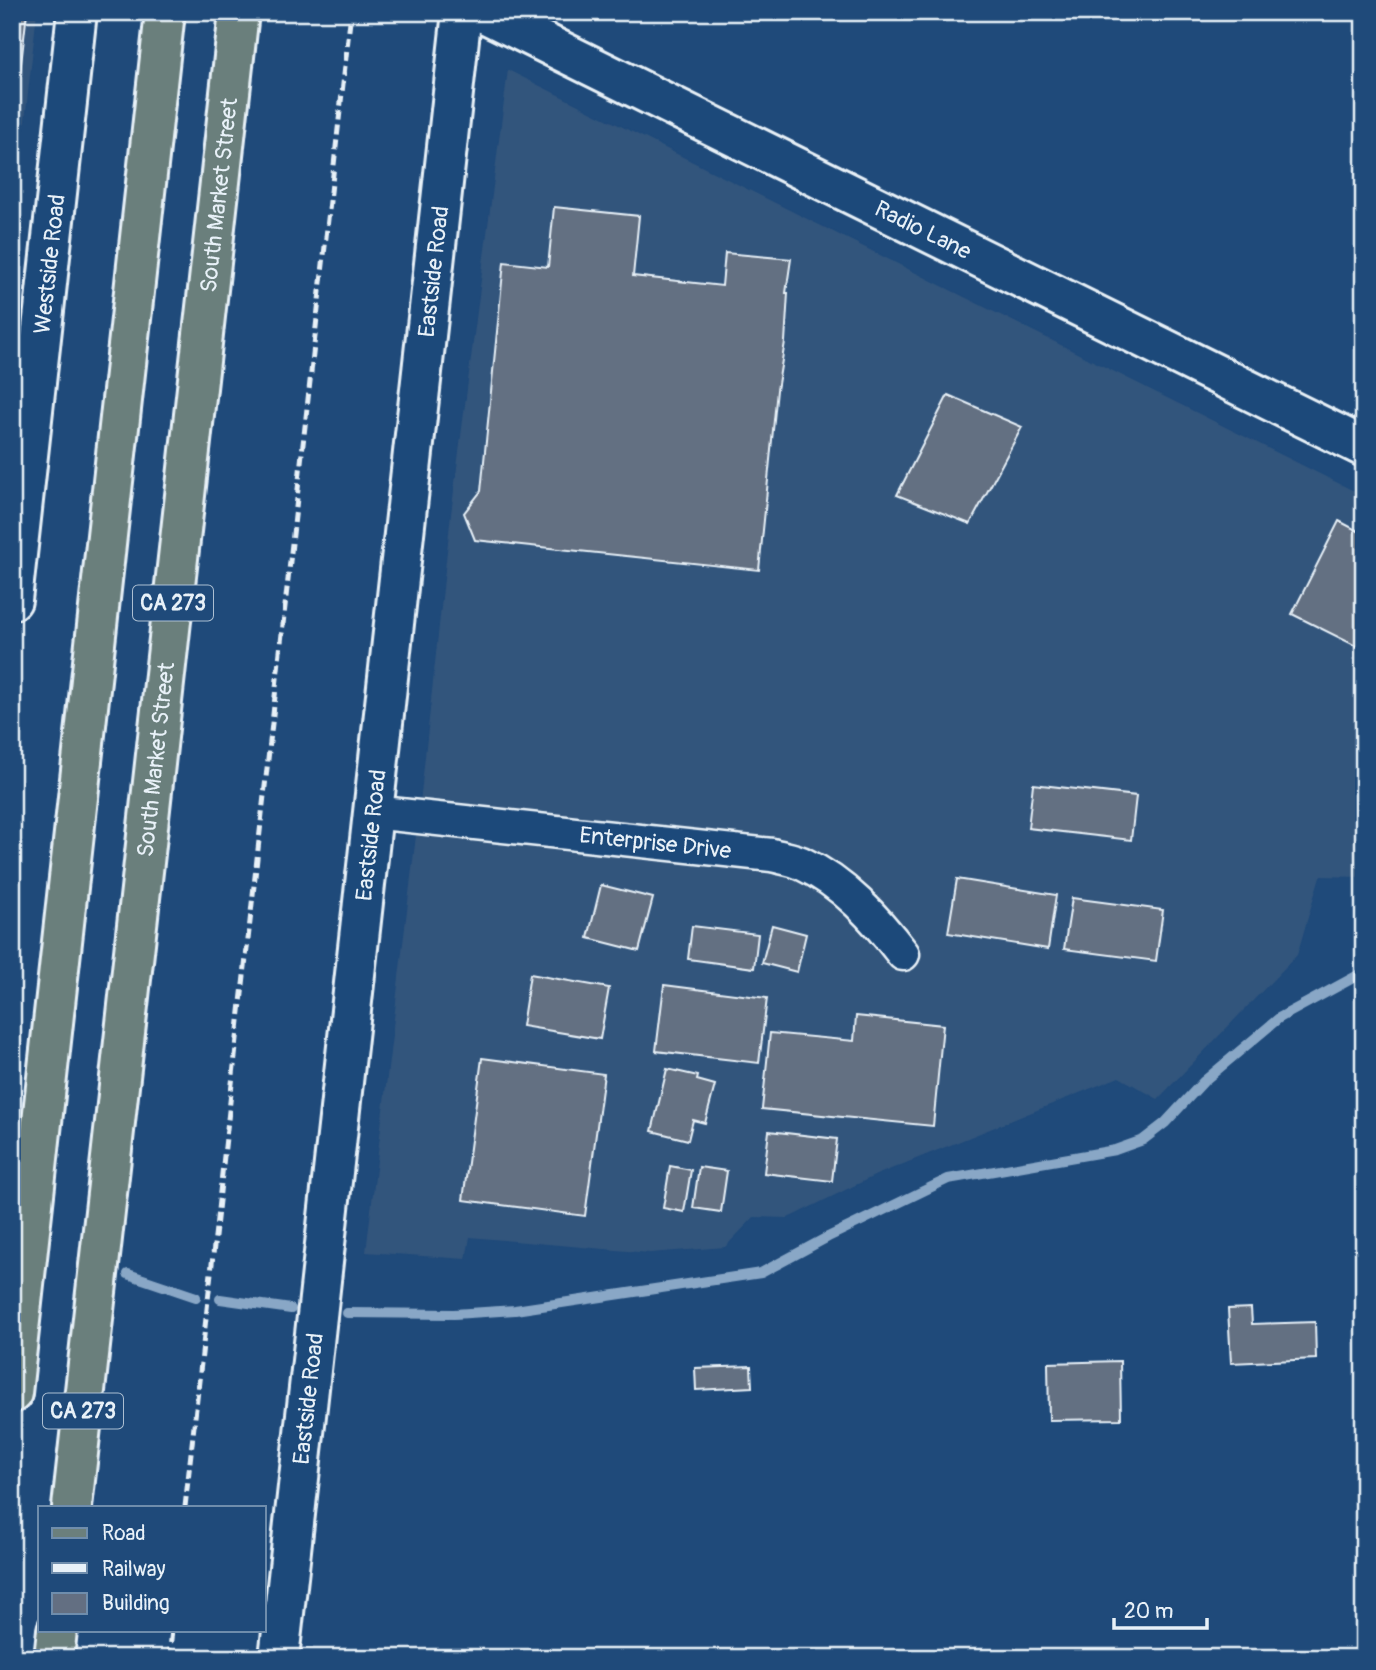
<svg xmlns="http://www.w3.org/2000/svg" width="1376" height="1670" font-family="Pangolin,sans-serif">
<rect width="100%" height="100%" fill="#1f4a7a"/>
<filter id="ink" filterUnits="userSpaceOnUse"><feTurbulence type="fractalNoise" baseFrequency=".0143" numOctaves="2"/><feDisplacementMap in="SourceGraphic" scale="14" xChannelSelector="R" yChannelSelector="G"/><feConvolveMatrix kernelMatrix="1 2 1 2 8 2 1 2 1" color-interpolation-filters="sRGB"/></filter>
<g filter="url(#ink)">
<path fill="#33557c" d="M12,12H37L12,237Z
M508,70L1364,496V877L1320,876L1297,955L1158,1099L1119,1077L876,1175L788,1218L754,1217L725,1247L650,1253L470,1237L466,1259L366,1252L421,794L451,514Z"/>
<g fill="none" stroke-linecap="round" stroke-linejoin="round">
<path stroke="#89a7c6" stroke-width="10" d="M128,1274L196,1297
M220,1299L291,1309
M347,1313L454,1314L515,1310L761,1273L828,1237L948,1179L1115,1150L1143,1140L1165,1123L1204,1081L1279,1018L1364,972"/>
</g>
<path fill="#636f82" stroke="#e8f1f8" stroke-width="2" d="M12,12H27L12,142Z
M554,207L639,216L633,276L722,286L725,253L791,259L786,293H788L785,342L777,390L759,570L475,540L464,513L481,491L504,262L548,267Z
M948,395L1022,427L970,524L897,495Z
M1339,521L1364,534V650L1292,614Z
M1033,784L1136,796L1131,840L1028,828Z
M957,879L1056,895L1048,949L948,933Z
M601,885L653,898L639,951L588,938Z
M1072,898L1163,910L1156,961L1064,949Z
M772,925L806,934L797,972L762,963Z
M692,926L758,934L754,968L688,959Z
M530,974L609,988L600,1039L522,1026Z
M664,985L767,998L759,1063L656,1051Z
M856,1016L943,1025L933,1126L762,1109L770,1033L854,1041Z
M482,1058L604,1074L585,1216L463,1200Z
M667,1069L698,1076L697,1080L715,1085L705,1123L693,1120L688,1140L652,1131Z
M769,1131L837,1139L832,1181L764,1173Z
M670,1166L691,1170L684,1212L663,1208Z
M699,1167L727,1171L721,1212L693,1208Z
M1251,1308L1252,1324L1315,1322L1316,1359L1231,1363L1228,1309Z
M1120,1361L1121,1419L1049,1420L1048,1363Z
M751,1366L752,1387L696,1390L695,1368Z"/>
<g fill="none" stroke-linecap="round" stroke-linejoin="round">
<g stroke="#e8f1f8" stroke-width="37">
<g id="minor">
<path id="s1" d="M372,812L772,855C782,858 794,859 803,864C844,883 876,919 903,954"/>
</g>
</g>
<g stroke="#e8f1f8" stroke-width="44">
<g id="tertiary">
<path id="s2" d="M482,12L1364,447"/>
<path id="s3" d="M12,600L77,12"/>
<path id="s4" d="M279,1658L462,12"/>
</g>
</g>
<g stroke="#e8f1f8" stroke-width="44">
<g id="primary">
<path d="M12,1393L165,12"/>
<path id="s5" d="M72,1507L239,12"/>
<path d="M54,1658L57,1630"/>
</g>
</g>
<use href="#minor" stroke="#1f4a7a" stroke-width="32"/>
<use href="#tertiary" stroke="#1f4a7a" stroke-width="38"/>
<use href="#primary" stroke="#6b7f7c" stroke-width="38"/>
<path stroke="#e8f1f8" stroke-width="5" stroke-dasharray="10 5" stroke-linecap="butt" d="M185,1507L351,12
M169,1658L172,1630"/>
</g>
</g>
<g text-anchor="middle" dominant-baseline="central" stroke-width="6" stroke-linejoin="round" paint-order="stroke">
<g fill="#1f4a7a" stroke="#acbfd2" stroke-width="2">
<rect x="133" y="585.5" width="80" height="35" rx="5"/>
<rect x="43" y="1393.5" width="80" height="35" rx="5"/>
</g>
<g font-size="21" font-weight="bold" fill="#e8f1f8">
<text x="173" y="603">CA 273</text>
<text x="83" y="1411">CA 273</text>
</g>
<g font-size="23" fill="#e8f1f8" stroke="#1f4a7a">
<text stroke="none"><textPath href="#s5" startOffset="1320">South Market Street</textPath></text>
<text stroke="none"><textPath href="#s2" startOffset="492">Radio Lane</textPath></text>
<text stroke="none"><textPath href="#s3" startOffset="338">Westside Road</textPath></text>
<text stroke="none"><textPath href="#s4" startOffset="1395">Eastside Road</textPath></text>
<text stroke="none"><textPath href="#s5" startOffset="752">South Market Street</textPath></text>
<text stroke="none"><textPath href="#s4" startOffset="828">Eastside Road</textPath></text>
<text stroke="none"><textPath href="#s1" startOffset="285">Enterprise Drive</textPath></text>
<text stroke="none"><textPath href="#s4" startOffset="261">Eastside Road</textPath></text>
</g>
</g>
<rect width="1376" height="1670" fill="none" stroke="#1f4a7a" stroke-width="42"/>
<rect x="21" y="21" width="1334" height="1628" fill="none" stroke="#e8f1f8" stroke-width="2.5" filter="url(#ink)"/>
<rect x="38" y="1506" width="228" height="126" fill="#1f4a7a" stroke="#6f8dac" stroke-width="2"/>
<rect x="52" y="1528" width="35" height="10" fill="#6b7f7c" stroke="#6f8dac" stroke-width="2"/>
<text x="102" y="1540" font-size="21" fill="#e8f1f8">Road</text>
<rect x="52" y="1563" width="35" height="10" fill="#e8f1f8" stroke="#6f8dac" stroke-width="2"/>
<text x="102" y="1576" font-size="21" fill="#e8f1f8">Railway</text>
<rect x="52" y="1593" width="35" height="21" fill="#636f82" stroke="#6f8dac" stroke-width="2"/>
<text x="102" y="1610" font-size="21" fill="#e8f1f8">Building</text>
<path d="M1114 1618v10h93v-10" fill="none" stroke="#e8f1f8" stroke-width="3.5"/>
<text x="1124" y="1618" font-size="21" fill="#e8f1f8" stroke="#1f4a7a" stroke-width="5" paint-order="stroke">20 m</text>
</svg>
